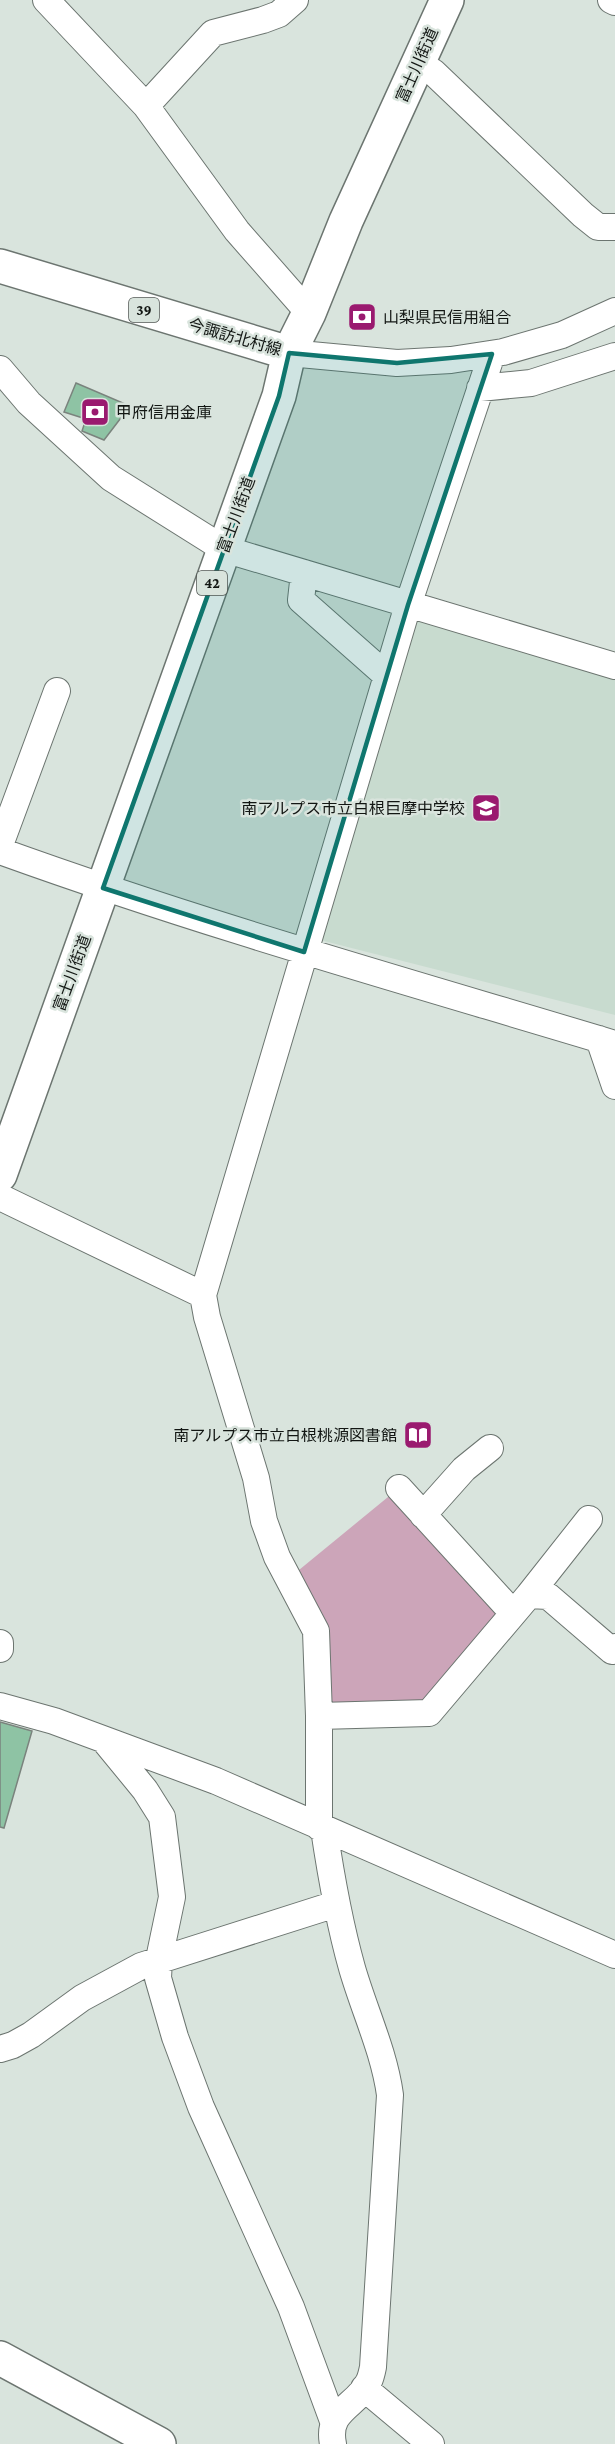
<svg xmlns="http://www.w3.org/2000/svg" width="615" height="2444" font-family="'Crimson Pro','Noto Sans JP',serif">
<rect width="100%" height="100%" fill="#d9e4dd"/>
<path fill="#c8dbcf" d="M415,618L615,677V1015L316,939Z"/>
<path fill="#cca5b9" d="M399,1488L513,1613L429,1713L319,1716L316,1631L288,1579Z"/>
<path fill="#8ec3a4" stroke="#7a837d" stroke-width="1.5" d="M76,383L130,406L104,440L82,431L86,419L64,412Z
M0,1722L32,1731L4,1828L0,1827Z"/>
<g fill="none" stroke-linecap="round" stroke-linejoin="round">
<g stroke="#6c7570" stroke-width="28">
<path id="minor" d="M46,0L146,106L237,231L309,313
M611,0L615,2
M418,64L433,72L583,215L598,227H615
M146,106L213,33L263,20L279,14L295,0
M289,353L397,363L451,360L503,352L562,335L615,311
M0,369L29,403L111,478L224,549L615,666
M480,388L531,383L615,356
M304,573L301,600L387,676
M0,845L57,691
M0,851C202,924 409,982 615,1044
M599,1039L615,1086
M0,1197L203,1295
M399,1488L513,1613
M423,1515L464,1469L490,1448
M529,1595L589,1519
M0,1643V1649
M0,1706L54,1721L216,1781L615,1955
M319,1716L429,1713L529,1595L548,1596L612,1651L615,1647
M104,1740L145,1790L162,1817L172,1897L159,1959L158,1978L175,2037L201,2107L291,2307L333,2421
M319,1827V1716L316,1631L277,1557L264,1521L256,1478L207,1317L203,1295L408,605L492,354
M324,1829C331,1876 339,1922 352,1968C364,2010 384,2051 390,2095L373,2367C372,2372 371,2377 369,2381C357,2407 326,2409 333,2444
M0,2049L13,2045L31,2035L82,1998L141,1966L336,1904
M364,2388L431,2444"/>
</g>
<g stroke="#6c7570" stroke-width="36">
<path id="major" d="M0,266L289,353
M0,1175L279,396L289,353L309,313L346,221L447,0
M0,2358L159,2444"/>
</g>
<use href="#minor" stroke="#fff" stroke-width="26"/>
<use href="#major" stroke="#fff" stroke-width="33"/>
</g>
<path fill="#0f766e" fill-opacity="0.2" stroke="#0f766e" stroke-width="4.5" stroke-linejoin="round" d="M289,353L397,363L492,354L408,605L304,952L103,888L279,396Z"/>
<defs>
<g id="bank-square" transform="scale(1.5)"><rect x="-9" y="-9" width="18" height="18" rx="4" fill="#9a1a6f" stroke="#d9e4dd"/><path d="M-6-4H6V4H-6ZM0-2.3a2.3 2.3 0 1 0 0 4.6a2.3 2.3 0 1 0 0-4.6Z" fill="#fff"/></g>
<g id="school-square" transform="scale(1.5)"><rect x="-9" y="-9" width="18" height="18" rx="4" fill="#9a1a6f" stroke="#d9e4dd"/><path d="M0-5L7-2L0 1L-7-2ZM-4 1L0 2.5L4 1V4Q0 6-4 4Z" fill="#fff"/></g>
<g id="library-square" transform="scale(1.5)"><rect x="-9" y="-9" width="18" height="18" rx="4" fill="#9a1a6f" stroke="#d9e4dd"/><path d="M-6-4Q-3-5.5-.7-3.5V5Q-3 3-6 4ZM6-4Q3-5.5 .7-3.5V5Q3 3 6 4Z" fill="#fff"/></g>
</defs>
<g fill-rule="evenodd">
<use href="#bank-square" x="362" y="317"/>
<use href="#bank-square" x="95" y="412"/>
<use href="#school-square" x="486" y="808"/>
<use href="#library-square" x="418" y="1435"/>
</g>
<g text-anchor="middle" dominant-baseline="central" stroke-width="5" stroke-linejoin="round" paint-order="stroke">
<g fill="#d9e4dd" stroke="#4e5450" stroke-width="1.5">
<rect x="129" y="298" width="30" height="24" rx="4.5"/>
<rect x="197" y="571" width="30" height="24" rx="4.5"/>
</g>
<g font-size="15" font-weight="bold" fill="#121613">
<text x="144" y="310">39</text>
<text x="212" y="583">42</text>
</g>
<g font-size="16" fill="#121613" stroke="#d9e4dd">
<text transform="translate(417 65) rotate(-66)">富士川街道</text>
<text transform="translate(235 337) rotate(16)">今諏訪北村線</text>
<text transform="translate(236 515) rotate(-70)">富士川街道</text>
<text transform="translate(72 973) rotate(-70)">富士川街道</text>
</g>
<g font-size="16" fill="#121613" stroke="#d9e4dd" text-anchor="start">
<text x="383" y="317">山梨県民信用組合</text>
<text x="116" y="412">甲府信用金庫</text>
<text x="465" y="808" text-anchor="end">南アルプス市立白根巨摩中学校</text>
<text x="397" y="1435" text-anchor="end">南アルプス市立白根桃源図書館</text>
</g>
</g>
</svg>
